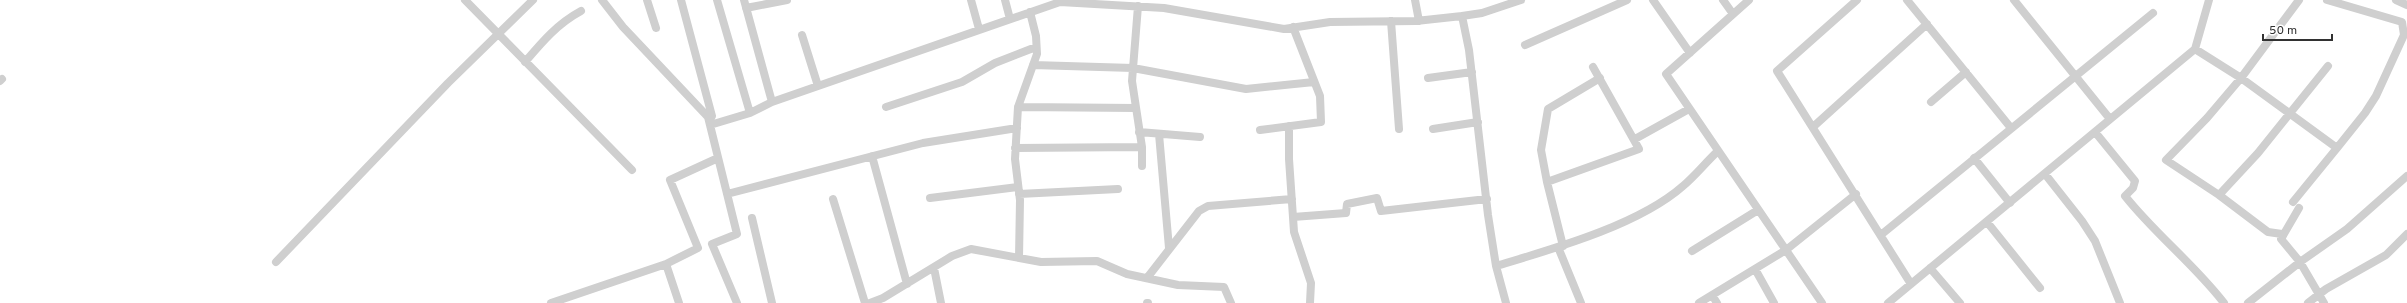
<svg xmlns="http://www.w3.org/2000/svg" width="2407" height="303" font-family="Overpass,sans-serif">
<rect width="100%" height="100%" fill="#fff"/>
<g fill="none" stroke-linecap="round" stroke-linejoin="round">
<path stroke="#cfcfcf" stroke-width="8" d="M465,0L632,170
M602,0L623,27L708,117L737,234L712,244L737,303
M647,0L656,28
M681,0L712,116L709,120
M717,0L750,113
M744,0L772,102
M971,0L979,29
M1005,0L1010,19
M1415,0L1419,21
M1653,0L1690,53
M1723,0L1733,14
M1749,0L1666,74L1822,303
M1857,0L1777,71L1911,284
M1907,0L2011,128
M2014,0L2110,119
M2299,0L2241,78L2207,118L2166,160L2219,195L2258,153L2328,66
M2396,0L2407,5
M1138,6L1132,81L1142,147V166
M746,8L787,0
M1462,16L1469,50L1488,215L1496,266L1506,303
M1391,21L1399,129
M802,35L818,86
M1525,45L1627,0
M2195,49L2241,78L2337,148L2365,113L2376,96L2404,35L2402,22L2327,0
M525,62C542,42 557,24 581,11
M1033,65L1133,68L1246,89L1314,82
M1428,78L1472,72
M0,81L2,79
M1931,102L1966,72
M886,107L962,82L995,63L1036,47
M1018,107L1136,108
M710,125L750,113L772,102L1060,2L1164,8L1284,29L1330,22L1416,21L1462,16L1482,13L1521,0
M1289,126V159L1294,232L1311,283L1310,303
M1813,127L1927,24
M1433,129L1478,122
M1260,130L1321,122L1320,96L1293,27
M1139,132L1200,137
M2095,132L2135,181L2133,188L2125,196C2155,234 2194,264 2224,303
M1159,134L1169,248
M1635,139L1689,109
M1015,148L1142,147
M872,156L907,284
M1974,158L2010,203
M2045,174L2082,221L2095,241L2120,303
M1547,182L1639,149L1593,67
M727,194L923,143L1017,128
M1019,194L1118,189
M2219,195L2268,232L2282,234
M930,198L1018,187
M833,199L865,303
M2293,202L2337,148
M2299,208L2281,239L2300,262L2324,303
M1293,217L1346,213L1347,204L1377,198L1381,211L1487,199
M752,218L772,303
M1987,222L2040,288
M1882,234L2153,13
M1563,246L1547,182L1541,150L1548,109L1600,78
M1558,247L1581,303
M1692,251L1758,210
M1019,258L1020,200L1015,159L1018,107L1037,54L1036,36L1030,12
M276,262L448,83L533,0
M666,264L679,303
M1496,266C1553,249 1639,225 1683,186C1696,175 1706,162 1718,151
M934,268L941,303
M1930,268L1960,303
M1755,269L1774,303
M1147,278L1199,211L1208,206L1292,199
M1712,295L1717,303
M551,303L666,264L698,248L670,180L718,158
M870,303L883,298L952,256L971,249L1041,262L1097,261L1127,274L1178,285L1224,287L1231,303
M1147,303H1148
M1699,303L1786,250L1856,194
M1888,303L2195,49L2209,0
M2248,303L2300,262L2347,229L2407,176
M2308,303L2326,289L2386,255L2407,234"/>
</g>
<path d="M2263 34v6h69v-6" fill="none" stroke="#323232" stroke-width="2"/>
<text x="2269" y="34" font-size="12" fill="#323232" stroke="#ffffff" stroke-width="3" paint-order="stroke">50 m</text>
</svg>
